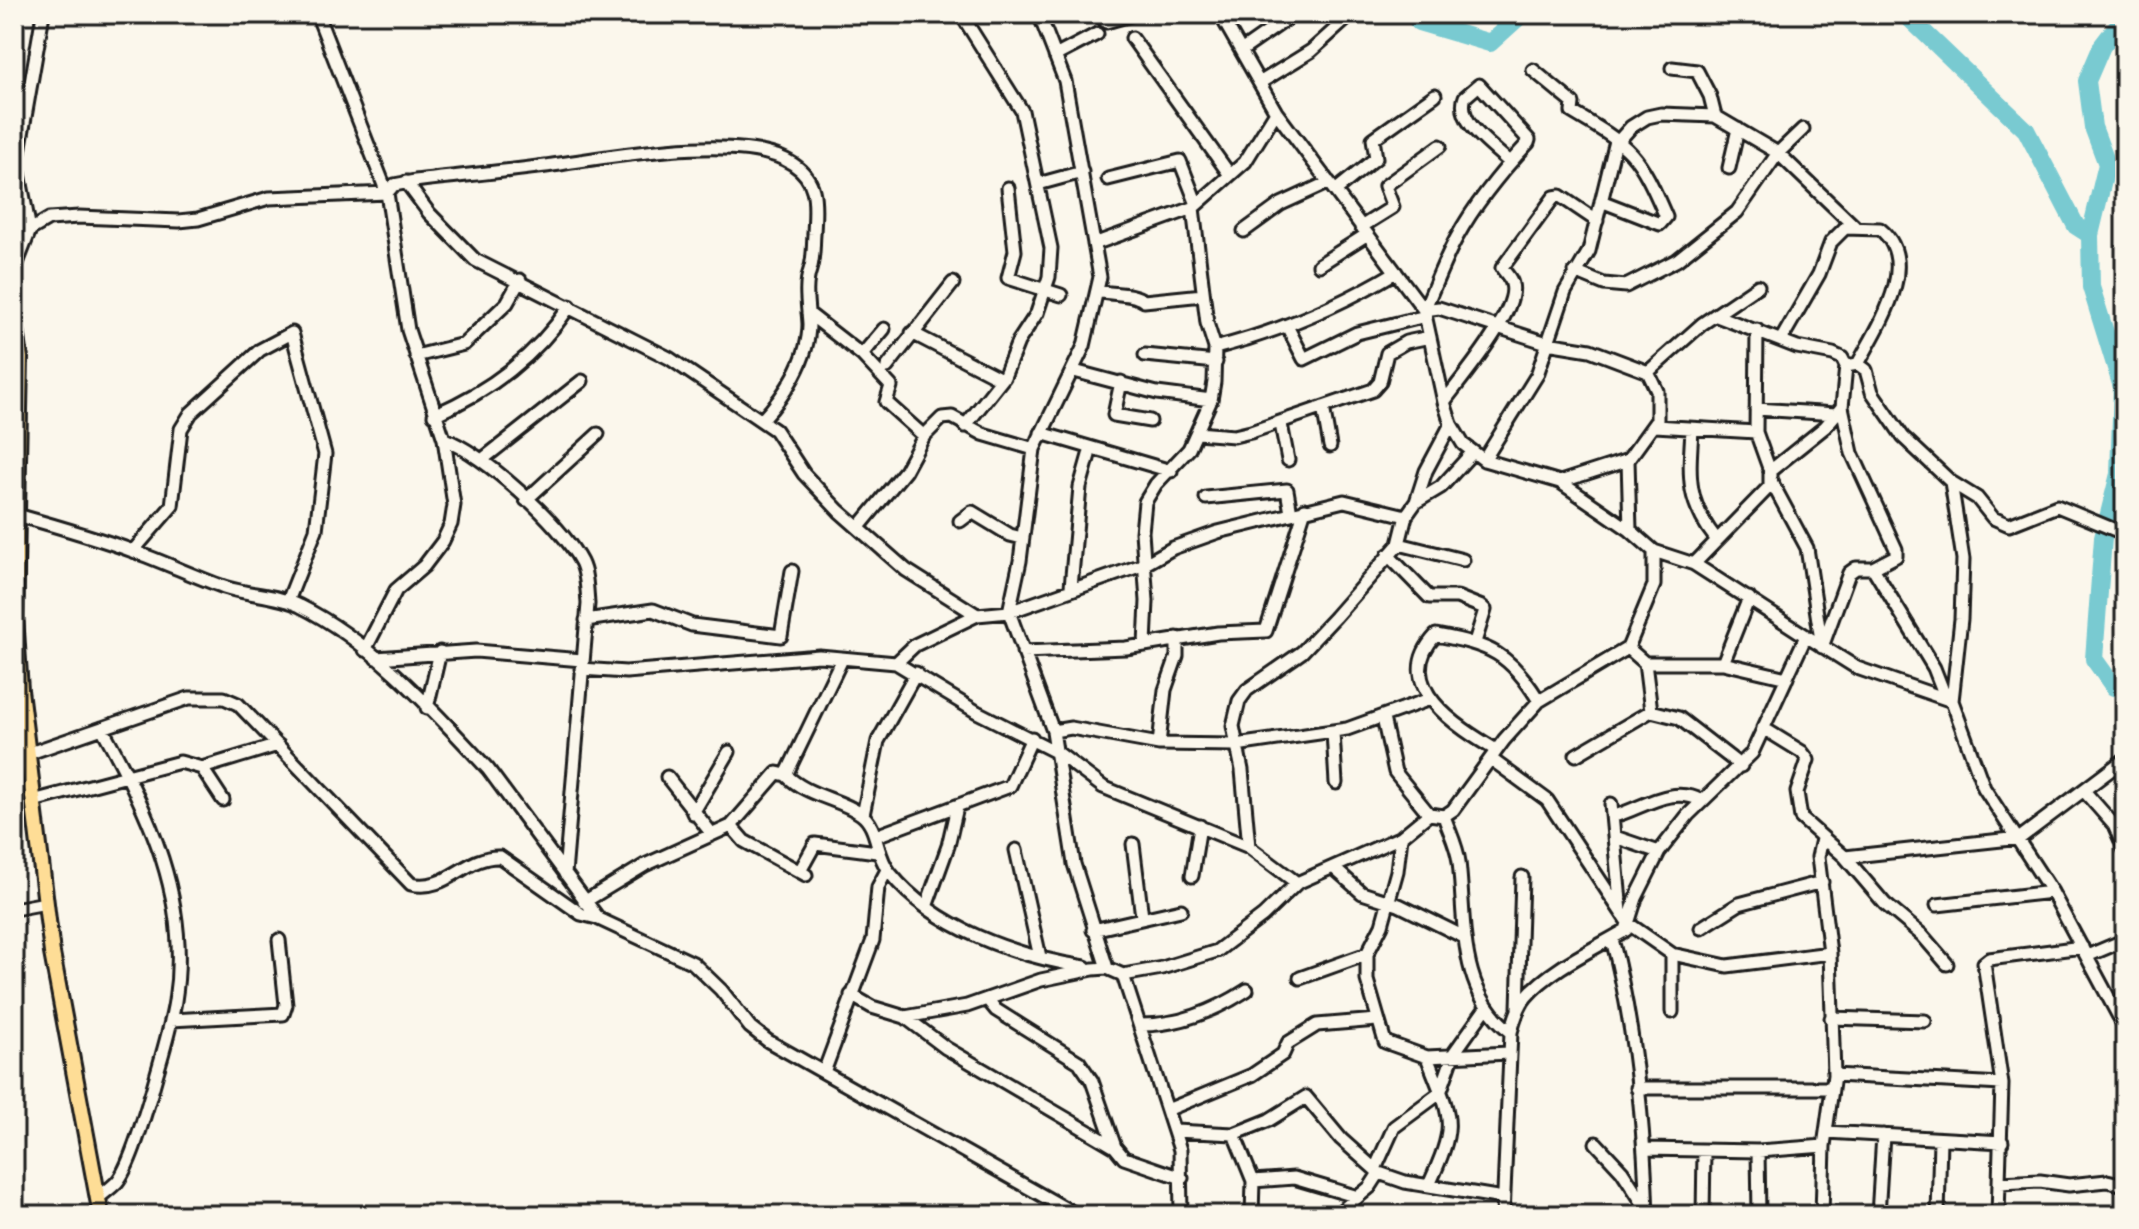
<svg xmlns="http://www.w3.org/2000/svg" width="2139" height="1229" font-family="Sriracha,sans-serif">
<rect width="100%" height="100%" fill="#fbf7ec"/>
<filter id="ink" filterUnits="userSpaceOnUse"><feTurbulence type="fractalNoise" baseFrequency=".0125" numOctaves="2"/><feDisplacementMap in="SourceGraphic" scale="16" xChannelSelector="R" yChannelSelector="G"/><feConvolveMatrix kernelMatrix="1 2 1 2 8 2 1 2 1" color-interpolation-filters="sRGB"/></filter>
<g filter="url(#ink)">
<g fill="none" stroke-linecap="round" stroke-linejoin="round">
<path stroke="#79cad1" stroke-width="18" d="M1413,14L1419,22L1490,43L1522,14
M1905,14L2026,130L2076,226L2090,235
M2125,16L2102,46L2087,81L2093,127L2107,164L2090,235L2091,287L2122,387L2119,474L2103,538L2094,659L2114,687L2125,685"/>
<g stroke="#1c1c1c" stroke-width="17">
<path id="minor" d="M317,14L387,193L408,330L444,439L454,505L451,524L443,541L424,566L396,590L365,650
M961,14L1022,111L1051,248L1049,277L1037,313L1018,342L1004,377L965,426
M1039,14L1065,81L1100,277L1084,346L1034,449L1020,561L1009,612L1053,731L1074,864L1107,968
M1100,14L1106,22L1134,14
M1220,14L1276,112L1424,310L1444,402L1451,424L1463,444L1484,460L1560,482L1630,530L1654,551L1694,564L1806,636L1752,753L1688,815L1659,852L1636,898L1626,930C1594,949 1550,969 1526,997C1518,1006 1514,1021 1511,1032L1503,1215
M1225,22L1241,14
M1132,38L1230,175
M1241,51L1294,14
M1055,56L1097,34
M1672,68L1697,71L1710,96L1715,116
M1533,70L1573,103L1572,112C1633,148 1638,152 1666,217L1660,224L1601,201
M1261,82L1311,51L1352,14
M1510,163C1494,147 1455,122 1465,97L1479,85L1529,140L1528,143C1501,172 1476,202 1457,237C1444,260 1435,286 1424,310L1439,308L1547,343L1590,350L1648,372L1657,391V420L1628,460L1560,482
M1729,168L1738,129
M1108,179L1180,161L1196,202
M406,182L429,213L475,260L669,358L775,430L804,474L839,511L906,570L977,615
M1038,184L1082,172
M1008,188L1015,251L1008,278L1061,295
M1335,191L1376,158L1373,139L1435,95
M1361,227L1393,207L1385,186L1440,146
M30,230L17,163L43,14
M1244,231L1281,204L1329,182
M1094,244L1193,208
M1319,265L1366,235
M14,271L30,230L49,219L79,217L179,221L198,219L269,198L387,193L394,185L415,181C464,175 512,171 560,164C615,156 746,132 793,164C820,182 815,205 814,234C813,247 814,258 810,270C804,287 808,306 809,324C809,359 785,395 762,420
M1575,272L1604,284L1626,286L1677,260L1737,212L1778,153L1803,129
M1097,291C1112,295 1132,292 1144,301L1203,295
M808,313L862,355L891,386L886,402L924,436
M1717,316L1797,347L1833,354L1842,358L1846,366L1842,407L1825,427L1770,471
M1287,326L1304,359L1357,333L1426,316
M912,333L1001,379
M1781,340L1819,274L1831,242L1845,228L1880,229C1922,263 1877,328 1858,364L1846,366
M1215,348C1278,332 1339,306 1396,272
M862,355L884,329
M1145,355L1216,362
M416,356L464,344L507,303L520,280
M1858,364L1866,370L1872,392L1903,437L1951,482L1977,498L1993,518L2009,525L2057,506L2125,534
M887,367L953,283
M1074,371L1157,393L1211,400
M1648,372L1702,324L1758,286
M1121,382L1114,415L1150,421
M1444,402C1460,380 1520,310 1512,284C1511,278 1505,273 1502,268L1554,197L1560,196L1597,221
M1323,407L1330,446
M1842,407L1852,453L1896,549V556L1873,568L1934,668L1945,696
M1756,409L1836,414
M434,415C491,390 535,357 570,306
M1281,424L1288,460
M1655,426L1756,432
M1692,430C1689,476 1686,501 1716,539
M1041,433L1171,471
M1197,433L1234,436L1251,432L1373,390L1380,382L1387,353L1406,342L1430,337
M444,439C484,454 561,524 581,562C587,574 587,591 588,604L565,874
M483,459L582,381
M1484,460L1537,375L1565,292L1589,251L1615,145L1631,127L1647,117L1661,114L1715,116L1778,153L1854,226
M1628,460L1630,530
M1771,481L1807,548L1822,647L1849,573L1856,568H1873
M1951,482L1963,559L1961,619L1952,701
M1206,498L1287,490L1291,513
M526,500L598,434
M1416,502L1426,471L1451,424
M17,515C56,526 95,537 133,551C164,562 193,576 224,587C248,595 279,595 300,606C373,642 434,711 488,769L599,919L693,963L721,990L750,1027L768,1041L1077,1215
M960,521L972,512L1010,535L1022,538
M859,527L905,471L924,436L942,418L952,417L983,434L1034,449
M1399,544L1463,560
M133,551L172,506L181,429L191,413L260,350L292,333L325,454L316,530L288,601
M1388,555L1429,597H1457L1482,607L1485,610L1475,642
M1694,564L1770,486V471L1756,432L1757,330
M1071,587L1080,487L1091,448
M586,620L653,610L692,625L781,636L792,571
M1806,636L1857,668L1952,701L1984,788L2052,892L2125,1028
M1145,644L1147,601L1142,532L1145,502L1156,484L1189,449L1211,400L1214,382L1215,348L1207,323L1193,208L1245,162L1276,112
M1628,648L1645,663L1651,711
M1023,652L1126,648L1218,633L1266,631L1305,509
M376,658L476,651L582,660
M842,659L786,775C808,797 839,798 861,814C879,827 875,855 890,873C935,929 1016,956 1085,967
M896,663L915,645L977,615L1009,612L1145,564L1173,548L1218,532L1344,501L1406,516
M1645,663H1723L1787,678
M1723,663L1749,598
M581,669L626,672L819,656L896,663L977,712L1058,753L1103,787L1249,847L1297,883
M427,708L440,652
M1383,718L1395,772L1429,814
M1763,728L1802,752L1808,760L1797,792L1801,818L1845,857L1885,904L1922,935L1947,964
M1053,731L1071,728L1159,744L1236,745L1347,729L1430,699
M1333,732L1336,783
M1159,744L1165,690L1177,656V638
M1496,750C1459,728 1389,685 1436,635C1490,645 1510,653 1539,701
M27,754L189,698H224L238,704L411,884C446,893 466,855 500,857L581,914L597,918
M1576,755L1651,711L1679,718L1741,766
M1491,759L1547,800L1629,924L1672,954L1727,966L1830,953
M14,766L28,761
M667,777L712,834
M2085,792L2114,825L2125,850
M223,800L202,768L278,745
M33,801L180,762L202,768
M1611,804L1621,912
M693,813L729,752
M863,815L878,741L916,673
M1444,816C1449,831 1457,846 1459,862C1466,923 1457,990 1511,1032
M1614,816C1642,809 1671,784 1702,801
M731,826L744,841L806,875
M876,836L1010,786L1032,738
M1401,837L1397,871L1382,925L1367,954V980L1385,1042L1427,1057L1509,1053
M1615,837L1659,852
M1822,839L1818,857L1830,953L1834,1075L1824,1146L1822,1215
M1133,844L1142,917
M1249,847L1242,770L1233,726L1239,701L1247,690L1302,652L1335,617L1399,544L1406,516L1416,502L1441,487L1472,453
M1016,850L1040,957
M1845,857L2020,838L2125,759
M1334,868L1362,893L1399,905L1464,937
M800,871L815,844L877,852
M1192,876L1200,826
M584,902L645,865L731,826L777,773L786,775
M1937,905L2052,892
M926,907L948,846L957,807
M14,909L46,903
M1701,928L1739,904L1822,882
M1093,930L1181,910
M1612,939C1635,1027 1644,1124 1647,1215
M2087,956L2125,940
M1123,975L1162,968L1217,951L1263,916L1297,883L1401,837L1429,814L1444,816L1453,810L1504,740L1539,701L1628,648L1654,585V551
M1300,978L1367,954
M851,995L872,1007L905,1017L967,1006L1041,980L1093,969L1107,968L1123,975L1180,1150L1181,1215
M987,999L996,1010L1079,1062L1092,1081L1115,1147L1124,1158L1182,1178
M1518,1008L1522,877
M1672,1012V954
M905,1017L946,1048L1115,1147
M1831,1018L1925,1021
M171,1020L283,1014L286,1005L279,940
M1141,1025C1180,1025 1215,1011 1247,990
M1427,1057C1452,1121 1458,1121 1429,1185
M824,1072L873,940L878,887L887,870
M1834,1075L2002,1084
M1637,1088H1832
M1167,1110L1252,1075L1283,1054L1288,1043L1317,1025L1377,1020
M1175,1131L1234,1134L1269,1120L1306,1097L1341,1139L1379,1173L1405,1182L1503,1198
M1826,1132L2002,1142
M1234,1134L1253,1181L1252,1215
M1596,1143L1622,1171L1646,1208
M1644,1149L1758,1151L1824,1146
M1758,1151L1759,1215
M1375,1169L1394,1127L1440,1093L1454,1053L1486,1008
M1253,1181L1294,1178L1358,1197
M2000,1183L2040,1181L2069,1185L2107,1181L2125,1185
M98,1198C104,1193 111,1188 117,1182C131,1165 145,1113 152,1091C160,1061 170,1032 175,1001C191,901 149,813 102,728
M1336,1215L1370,1187L1379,1173
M1703,1215L1704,1151
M1878,1215L1883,1135
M1938,1215L1940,1139
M1998,1215L2002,1084L1984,963L1989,959L2082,947"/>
</g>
<g stroke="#1c1c1c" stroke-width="20">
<path id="major" d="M14,316L20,358L15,617L20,690L52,953L101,1215"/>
</g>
<use href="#minor" stroke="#fbf7ec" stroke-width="11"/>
<use href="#major" stroke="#fedd96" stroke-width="14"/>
</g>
</g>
<rect width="2139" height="1229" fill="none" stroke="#fbf7ec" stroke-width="48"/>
<rect x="24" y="24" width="2091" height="1181" fill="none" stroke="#1c1c1c" stroke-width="3" filter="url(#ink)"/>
</svg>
